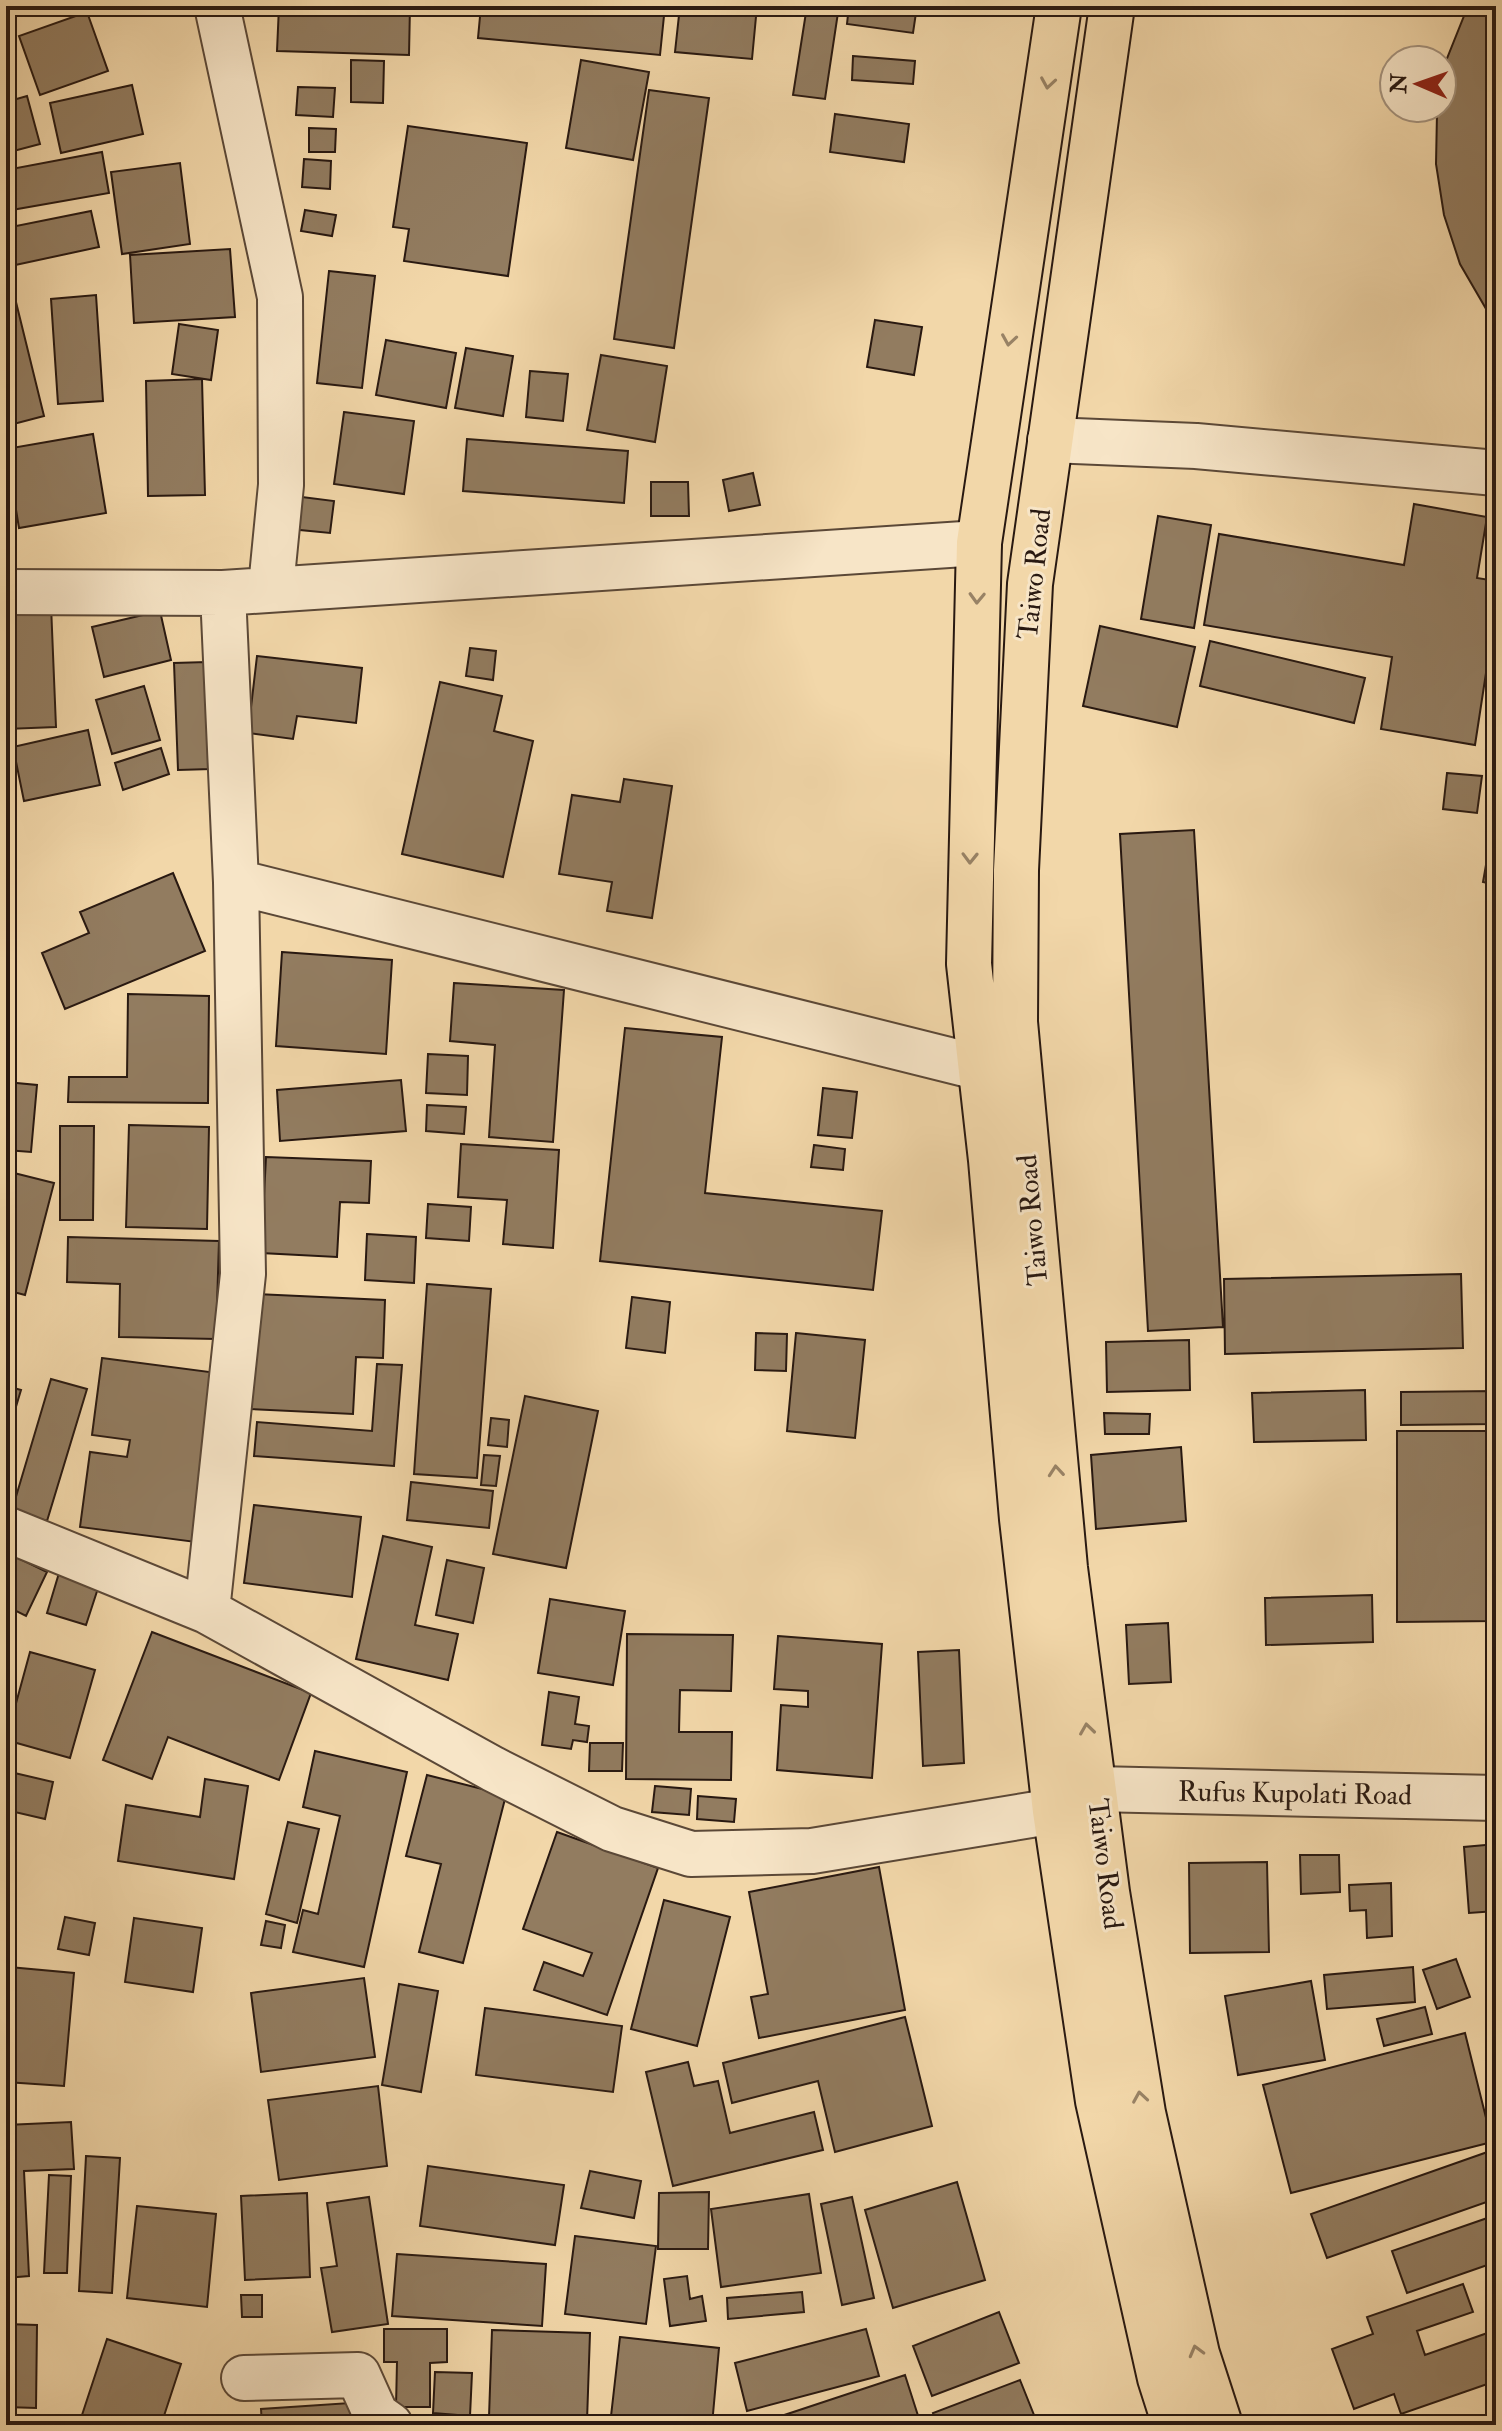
<svg xmlns="http://www.w3.org/2000/svg" width="1502" height="2431" font-family="'IM FELL Double Pica',serif">
<rect width="100%" height="100%" fill="#f2d7a9"/>
<filter id="stains"><feTurbulence type="fractalNoise" baseFrequency=".0025" numOctaves="4"/><feColorMatrix values="0 0 0 0 .2 0 0 0 0 .09 0 0 0 0 .02 0 0 0 .5 -.17"/></filter>
<radialGradient id="worn" r=".72"><stop offset=".6" stop-color="#630" stop-opacity="0"/><stop offset="1" stop-color="#630" stop-opacity=".3"/></radialGradient>
<path fill="#927c60" stroke="#291911" stroke-width="2" d="M279,6H410L409,55L277,51Z
M481,6H665L660,55L478,38Z
M680,6H757L752,59L675,52Z
M807,6H839L825,99L793,95Z
M849,6H917L913,33L847,24Z
M1468,6H1496V326L1460,264L1444,215L1436,164L1437,113L1442,108L1446,61Z
M87,12L108,71L40,95L19,36Z
M853,56L915,61L913,84L852,80Z
M351,60L384,61L383,103L351,102Z
M581,60L649,72L633,160L566,148Z
M132,85L143,134L61,153L50,103Z
M298,87L335,88L333,117L296,115Z
M649,90L709,98L674,348L614,339Z
M27,96L40,144L6,153V102Z
M835,114L909,124L904,162L830,152Z
M408,126L527,143L508,276L404,261L409,229L393,227Z
M309,128L336,129L335,152H309Z
M102,152L109,193L6,211V170Z
M304,159L331,161L330,189L302,187Z
M180,163L190,244L122,254L111,172Z
M305,210L336,215L332,236L301,231Z
M91,211L99,247L6,267V228Z
M230,249L235,317L134,323L130,255Z
M329,271L375,276L362,388L317,383Z
M96,295L103,401L58,404L51,299Z
M15,298L44,416L6,426V300Z
M875,320L922,327L914,375L867,367Z
M179,324L218,330L211,380L172,374Z
M386,340L456,353L446,408L376,395Z
M466,348L513,356L503,416L455,408Z
M601,355L667,366L655,442L587,430Z
M530,371L568,374L563,421L526,417Z
M202,379L205,495L148,496L146,381Z
M344,412L414,421L404,494L334,484Z
M93,434L106,513L19,528L6,449Z
M467,439L628,451L624,503L463,491Z
M753,473L760,505L729,511L723,480Z
M651,482H688L689,516H651Z
M294,496L334,501L330,533L290,529Z
M1414,504L1487,517L1477,578L1496,581V675L1486,673L1475,745L1381,729L1392,657L1204,625L1219,534L1404,565Z
M1158,516L1211,525L1194,628L1141,619Z
M51,605L56,727L6,729V606Z
M160,611L171,660L104,677L92,627Z
M1100,626L1195,647L1177,727L1083,706Z
M1210,641L1365,678L1354,723L1200,686Z
M470,648L496,651L493,680L466,676Z
M257,656L362,668L356,723L297,716L293,739L248,733Z
M207,662L211,769L178,770L174,663Z
M440,682L502,696L494,731L533,741L503,877L402,854Z
M144,686L160,740L112,754L96,700Z
M88,730L100,785L24,801L13,747Z
M161,748L169,774L123,790L115,763Z
M1447,773L1482,776L1477,813L1443,809Z
M624,779L672,786L652,918L607,911L612,882L559,874L572,795L620,802Z
M1496,808V885L1483,882Z
M1194,830L1223,1327L1148,1331L1120,834Z
M173,873L205,951L65,1009L42,953L89,933L80,912Z
M282,952L392,960L386,1054L276,1046Z
M454,983L564,990L553,1142L489,1137L495,1045L450,1041Z
M128,994L209,996L208,1103L68,1102L69,1077H127Z
M625,1028L722,1037L705,1193L882,1211L873,1290L600,1261Z
M428,1054L468,1056L467,1095L426,1093Z
M401,1080L406,1131L280,1141L277,1090Z
M6,1082L37,1085L31,1152L6,1150Z
M823,1088L857,1092L852,1138L818,1135Z
M427,1105L466,1107L464,1134L426,1131Z
M129,1125L209,1127L207,1229L126,1227Z
M60,1126H94L93,1220H60Z
M461,1144L559,1150L553,1248L503,1244L507,1200L458,1197Z
M814,1145L845,1149L843,1170L811,1167Z
M266,1157L371,1161L369,1203L340,1202L337,1257L261,1253Z
M6,1171L54,1183L25,1295L6,1290Z
M428,1204L471,1207L469,1241L426,1238Z
M367,1234L416,1237L414,1283L365,1280Z
M68,1237L219,1241L216,1339L119,1337L120,1284L67,1282Z
M1461,1274L1463,1348L1225,1354L1224,1279Z
M427,1284L491,1289L477,1478L414,1474Z
M256,1294L385,1300L383,1358L356,1357L353,1414L250,1409Z
M632,1297L670,1302L665,1353L626,1348Z
M756,1333L787,1334L786,1371L755,1370Z
M796,1333L865,1340L855,1438L787,1431Z
M1189,1340L1190,1390L1107,1392L1106,1342Z
M102,1358L225,1374L203,1543L80,1527L90,1452L127,1457L130,1440L92,1435Z
M377,1364L402,1365L394,1466L254,1456L257,1422L372,1431Z
M51,1379L87,1389L47,1521L12,1510Z
M6,1386L21,1390L6,1440Z
M1365,1390L1366,1440L1254,1442L1252,1393Z
M1496,1391V1424L1401,1425V1392Z
M525,1396L598,1411L566,1568L493,1554Z
M1104,1413L1150,1414L1149,1434H1105Z
M491,1418L509,1420L507,1447L488,1445Z
M1397,1431H1496V1621L1397,1622Z
M1181,1447L1186,1521L1096,1529L1091,1455Z
M484,1455L500,1456L496,1486L481,1485Z
M411,1482L493,1491L489,1528L407,1520Z
M254,1505L361,1517L352,1597L244,1583Z
M383,1536L432,1547L415,1625L458,1634L448,1680L356,1659Z
M6,1552L47,1572L26,1616L6,1606Z
M447,1560L484,1568L473,1623L436,1615Z
M62,1563L102,1576L86,1625L47,1613Z
M1372,1595L1373,1642L1266,1645L1265,1598Z
M550,1599L625,1611L613,1685L538,1673Z
M1168,1623L1171,1682L1129,1684L1126,1625Z
M152,1632L311,1693L279,1780L168,1737L152,1779L103,1760Z
M627,1634L733,1635L731,1691L680,1690L679,1732H732L731,1780L626,1779Z
M778,1636L882,1644L872,1778L777,1770L781,1705L808,1707V1691L774,1689Z
M959,1650L964,1763L923,1766L918,1652Z
M30,1652L95,1670L70,1758L6,1740Z
M549,1692L579,1697L575,1724L589,1726L587,1742L573,1740L571,1749L542,1745Z
M590,1743H623L622,1771H589Z
M315,1751L407,1772L364,1967L293,1952L303,1910L318,1914L340,1816L303,1807Z
M6,1771L53,1782L45,1819L6,1810Z
M427,1775L506,1795L463,1963L419,1952L441,1864L406,1856Z
M205,1779L248,1786L234,1879L118,1861L126,1805L200,1817Z
M655,1786L691,1789L689,1815L652,1812Z
M698,1796L736,1799L734,1822L697,1819Z
M288,1822L319,1829L297,1923L266,1914Z
M557,1832L658,1868L607,2015L534,1990L544,1962L583,1976L592,1953L523,1929Z
M1496,1844V1911L1469,1913L1464,1847Z
M1300,1855H1339L1340,1892L1301,1894Z
M1267,1862L1269,1952L1190,1953L1189,1863Z
M879,1867L905,2010L759,2038L751,1997L768,1994L749,1892Z
M1391,1883L1392,1936L1367,1938L1366,1910L1350,1911L1349,1885Z
M664,1900L730,1917L697,2046L631,2029Z
M65,1917L95,1923L89,1955L58,1949Z
M134,1918L202,1928L193,1992L125,1982Z
M266,1921L285,1925L281,1948L261,1945Z
M1456,1959L1470,1997L1437,2009L1423,1970Z
M9,1967L74,1973L64,2086L6,2082Z
M1413,1967L1415,2002L1327,2009L1324,1975Z
M364,1978L375,2057L261,2072L251,1993Z
M1311,1981L1325,2060L1238,2075L1225,1996Z
M399,1984L438,1991L421,2092L382,2085Z
M1425,2007L1432,2034L1384,2046L1377,2019Z
M485,2008L622,2026L613,2092L476,2075Z
M905,2017L932,2126L835,2152L818,2081L732,2103L723,2063Z
M1465,2033L1492,2142L1291,2193L1263,2085Z
M688,2062L694,2086L718,2081L730,2133L814,2112L823,2150L673,2186L646,2072Z
M378,2086L387,2166L279,2180L268,2100Z
M71,2122L74,2169L24,2171L29,2276L6,2278V2125Z
M1496,2149V2202L1495,2199L1327,2258L1311,2214Z
M86,2156L120,2158L112,2293L79,2291Z
M428,2166L564,2185L555,2245L420,2226Z
M590,2171L641,2181L634,2218L581,2208Z
M49,2175L71,2176L67,2273H44Z
M957,2182L985,2280L893,2308L865,2210Z
M709,2192L708,2249H658L659,2193Z
M307,2193L310,2277L245,2280L241,2196Z
M809,2194L821,2273L721,2287L711,2209Z
M369,2197L388,2324L332,2332L321,2268L337,2266L327,2203Z
M852,2197L874,2298L842,2305L821,2204Z
M137,2206L216,2214L207,2307L127,2298Z
M1496,2215V2262L1407,2293L1392,2251Z
M575,2236L656,2246L646,2324L565,2314Z
M397,2254L546,2264L542,2326L392,2316Z
M687,2276L690,2299L702,2296L706,2321L670,2326L664,2279Z
M1463,2284L1473,2312L1417,2331L1425,2355L1496,2330V2381L1401,2414L1394,2394L1354,2409L1332,2349L1373,2334L1367,2317Z
M802,2292L804,2312L728,2319L727,2298Z
M241,2295H262V2317H242Z
M999,2312L1019,2363L932,2396L913,2346Z
M6,2324L37,2325L36,2408L6,2407Z
M384,2329H447V2362L430,2363V2407H396L397,2362H384Z
M866,2329L879,2376L747,2411L735,2363Z
M492,2330L590,2333L587,2421L489,2417Z
M620,2337L719,2348L712,2425H610Z
M107,2339L181,2364L161,2425H114L82,2415Z
M435,2372L472,2373L470,2416L433,2413Z
M905,2375L921,2425H757V2424Z
M1020,2380L1038,2425H938L933,2413Z
M350,2403L352,2425H262L261,2409Z"/>
<g fill="none" stroke-linecap="round" stroke-linejoin="round">
<g stroke="#5b4837" stroke-width="48">
<path id="minor" d="M217,6L280,297L281,485L271,587
M1050,440L1196,446L1496,473
M6,592L223,593L979,543
M236,882L981,1068
M6,1529L207,1611L493,1769L612,1829L691,1854L812,1851L1055,1811
M207,1611L243,1274L236,882L223,593
M1095,1789L1496,1798
M244,2378L358,2375L376,2415L390,2425"/>
</g>
<g stroke="#291911" stroke-width="48">
<path id="major" d="M1059,6L979,543L969,964L991,1160L1022,1519L1055,1811L1098,2101L1160,2378L1175,2425
M1112,6L1030,584L1016,870L1015,1022L1065,1568L1107,1892L1143,2113L1197,2354L1220,2425"/>
</g>
<use href="#minor" stroke="#f7e5c7" stroke-width="44"/>
<use href="#major" stroke="#f2d7a9" stroke-width="44"/>
</g>
<defs><path id="oneway-chevron" d="M-2-3.5L2.5 0L-2 3.5" fill="none" stroke-width="1.6" stroke-linecap="round" stroke-linejoin="round" transform="scale(2)"/></defs>
<g stroke="#988265">
<use href="#oneway-chevron" transform="translate(1048 83) rotate(99)"/>
<use href="#oneway-chevron" transform="translate(1009 340) rotate(99)"/>
<use href="#oneway-chevron" transform="translate(977 598) rotate(92)"/>
<use href="#oneway-chevron" transform="translate(970 858) rotate(91)"/>
<use href="#oneway-chevron" transform="translate(1056 1471) rotate(-95)"/>
<use href="#oneway-chevron" transform="translate(1087 1729) rotate(-98)"/>
<use href="#oneway-chevron" transform="translate(1140 2097) rotate(-99)"/>
<use href="#oneway-chevron" transform="translate(1196 2351) rotate(-105)"/>
</g>
<g text-anchor="middle" dominant-baseline="central" stroke-width="6" stroke-linejoin="round" paint-order="stroke">
<g font-size="28" fill="#291911" stroke="#f7e5c7">
<text transform="translate(1035 574) rotate(-84)">Taiwo Road</text>
<text transform="translate(1033 1220) rotate(-95)">Taiwo Road</text>
<text transform="translate(1295 1794) rotate(1)">Rufus Kupolati Road</text>
<text transform="translate(1105 1864) rotate(83)">Taiwo Road</text>
</g>
</g>
<rect width="1502" height="2431" fill="none" stroke="#f2d7a9" stroke-width="32"/>
<rect x="8" y="8" width="1486" height="2415" fill="none" stroke="#291911" stroke-width="4"/>
<rect x="16" y="16" width="1470" height="2399" fill="none" stroke="#291911" stroke-width="2"/>
<g transform="translate(1418 84) rotate(272)"><circle r="38" fill="#f7e5c7" stroke="#a5937e" stroke-width="2"/>
<path d="M0-6L14 30L0 20L-14 30Z" fill="#8f2418"/>
<text y="-12" font-size="22" font-weight="bold" text-anchor="middle" fill="#291911">N</text>
</g>
<rect width="100%" height="100%" filter="url(#stains)"/>
<rect width="100%" height="100%" fill="url(#worn)"/>
</svg>
